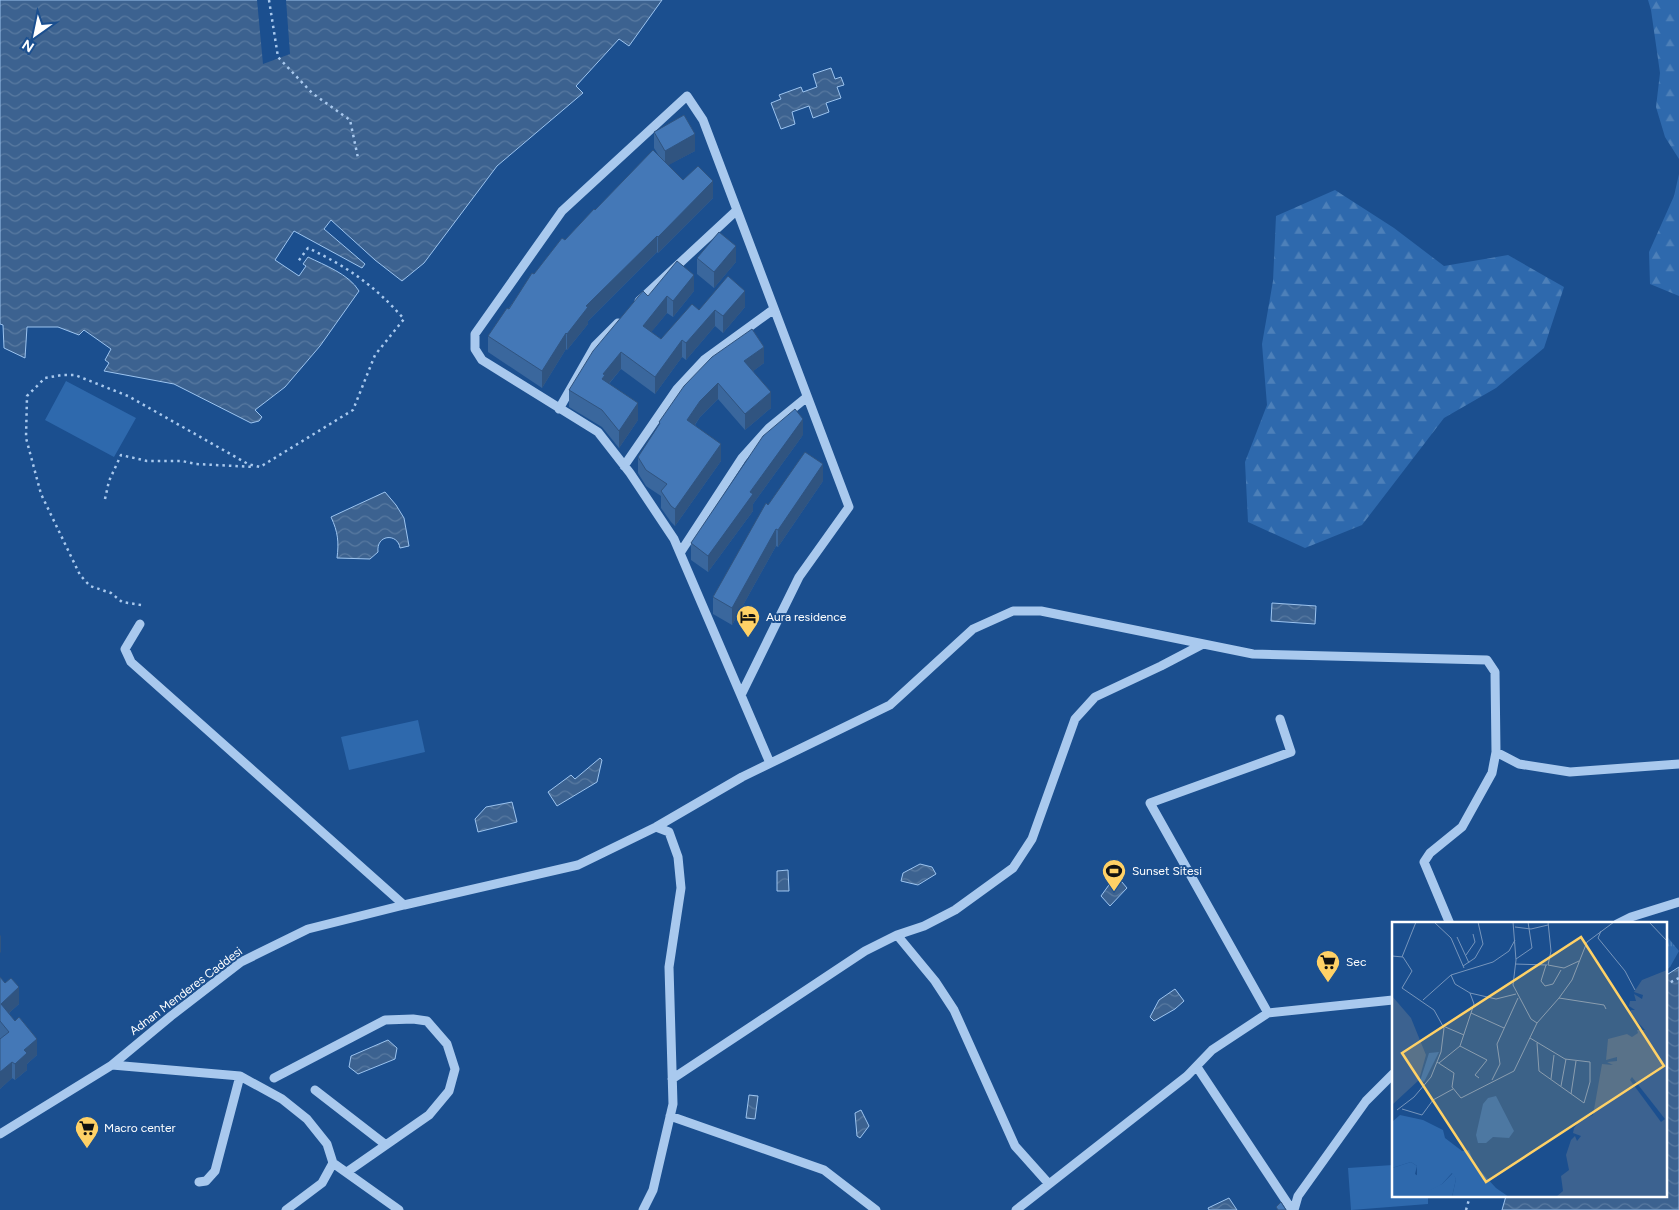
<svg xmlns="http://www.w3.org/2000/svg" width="1679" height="1210" font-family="Figtree,sans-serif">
<defs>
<pattern id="grass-tufts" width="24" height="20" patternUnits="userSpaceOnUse" patternTransform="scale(1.25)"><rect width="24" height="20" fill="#2e69ad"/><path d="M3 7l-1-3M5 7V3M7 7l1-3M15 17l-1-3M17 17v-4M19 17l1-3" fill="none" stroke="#4d80b9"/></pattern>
<pattern id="forest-firs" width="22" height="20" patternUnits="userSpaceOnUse" patternTransform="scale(1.25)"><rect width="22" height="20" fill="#2e69ad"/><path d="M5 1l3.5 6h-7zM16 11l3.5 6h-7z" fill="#4d80b9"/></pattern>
<pattern id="water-waves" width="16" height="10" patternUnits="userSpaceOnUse" patternTransform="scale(1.25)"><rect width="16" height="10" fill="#3c6290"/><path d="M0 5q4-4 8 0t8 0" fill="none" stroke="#597aa1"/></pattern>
</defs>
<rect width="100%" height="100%" fill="#1b4f8f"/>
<path fill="url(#grass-tufts)" d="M1665,934L1679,951L1670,967L1665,971Z"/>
<path fill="url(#forest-firs)" d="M1648,0H1679V159L1665,137L1656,107L1660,73L1651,10Z
M1679,174V296L1650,284L1649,252L1674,196Z
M1335,190L1394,228L1444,266L1508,255L1564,287L1544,348L1496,388L1444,418L1362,525L1305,548L1248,522L1245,462L1267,405L1262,344L1273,281L1276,216Z"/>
<path fill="#2e69ad" d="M66,381L136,418L114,457L45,420Z
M418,720L425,752L349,770L341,737Z
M1393,1165V1196H1428V1204L1351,1210L1348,1168Z"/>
<path fill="url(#water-waves)" stroke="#9cc4f0" d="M0,0H662L629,46L619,39L576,86L583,93L497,166L424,263L402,281L375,260L331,220L324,229L365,264L362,268L294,231L275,260L299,276L306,266L303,264L308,257C324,265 349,274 359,291L320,346L285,387L255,410L262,417L259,421L251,423L174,384L104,371L109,363L105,360L111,349L84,330L79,335L58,327H27L25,358L4,348L3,325L0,324Z
M831,68L835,79L841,77L844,85L837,87L841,98L826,103L829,112L813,118L809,106L792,112L795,124L781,129L771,103L781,99L779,95L801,87L803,92L817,87L813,74Z
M385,492L396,505L404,518L409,546L400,548C398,533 376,534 378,552L370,559L337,558C339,542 338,532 331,517Z
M1272,603L1316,606L1315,624L1271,621Z
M600,758L602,760L597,782L557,806L548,792L571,775L575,779Z
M512,802L517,822L478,832L475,819L486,807Z
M920,864L932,867L936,874L918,885L901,881L903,873Z
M788,870L789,891H777V871Z
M1116,875L1127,888L1110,906L1101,896Z
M1679,967V1210H1502L1506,1196H1665V976Z
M1175,989L1184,1001L1175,1009L1154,1021L1150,1017L1159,1000Z
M388,1040L397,1048L395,1059L358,1074L349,1067L351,1056Z
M749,1095L758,1096L755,1119L746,1118Z
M861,1110L869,1126L860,1138L857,1136L855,1113Z
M1229,1198L1237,1210H1209L1208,1208Z"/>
<path fill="#1b4f8f" d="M257,0H286L290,54L263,64Z"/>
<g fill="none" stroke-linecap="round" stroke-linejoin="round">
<path stroke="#a9c9ee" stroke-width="2.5" stroke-dasharray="2.5 4" stroke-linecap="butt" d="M269,0L278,57L312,93L350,120L358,158
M105,499L109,481L121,455L147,461H182L196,464L254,467
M141,605L122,602L111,593L90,586L80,575L41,494L26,438L27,396L45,378L62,375H75L128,396L248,464L260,467L353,410L375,355L404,319C375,286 348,267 308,248L297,263
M1665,985L1679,978
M1466,1210L1470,1196"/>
<path stroke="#a9c9ee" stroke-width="9" d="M639,301L737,210
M559,409L595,346L618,323
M624,466L677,389L704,360L774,309
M680,553L742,458L769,428L807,397
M140,624L125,649L131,662L404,905L578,865L656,827L742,777L890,705L973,629L1013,611H1041L1253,654L1487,660L1495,672L1496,752L1492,773L1462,827L1430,853L1424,862L1450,924
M741,695L799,577L849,507L703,120L687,96L562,211L475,334V349L482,360L598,432L630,473L674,539L770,763
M1496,752L1519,764L1570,772L1679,764
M1617,924L1631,917L1679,902
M897,935L935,981L954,1010L1015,1146L1049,1184
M1268,1013L1150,803L1291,752L1280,719
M112,1065L240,1076L282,1099L307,1119L327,1144L333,1163L322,1183L286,1210
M1197,1067L1292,1210
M274,1078L385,1020L413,1019L427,1021L447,1044L455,1069L449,1091L429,1115L347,1172
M672,1079L865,951L897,935L924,926L955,910L1013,868L1032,839L1075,719L1095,697L1161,666L1203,644
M315,1090L386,1145
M670,1116L824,1170L876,1210
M0,1134L112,1065L171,1016L241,962L308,929L404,905
M333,1163L399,1210
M199,1182L206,1181L215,1171L240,1076
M643,1210L653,1190L673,1104L669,967L681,888L678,857L669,832L656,827
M1016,1210L1187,1076L1212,1050L1268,1013L1393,1000
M1294,1210L1298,1196L1366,1101L1393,1074"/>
</g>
<path fill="#3a679d" d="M654,132L695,151L668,165L683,180L713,198L658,253L657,252L588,321V324L567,350L566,349L542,388L488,352V336L534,274L565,240L595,210L659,156L654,148Z
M697,258L736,262L714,288L697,274Z
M694,291L673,317L667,313L651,332L661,339L699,310L745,307L723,333L715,326L686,360L682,357L655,394L621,369L609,384L638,420L619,448L602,427L569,407V390L648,296Z
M764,347V363L753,371L771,408L745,430L718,399L700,417L695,425L721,461L675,526L671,522L661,508V496L646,486L638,473V457L659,426V422Z
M803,435L753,504V511L708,572L691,560V543Z
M823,481L778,547L776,546L732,625L713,614V597L768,505Z
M0,977L19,1004L9,1013L37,1055L27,1064V1070L15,1080L12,1078L0,1089V1039H1L0,1038Z"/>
<path fill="#305480" d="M695,134V151L665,167V151Z
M713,181V198L658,253V237Z
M657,236V252L588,321V324L567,350V334L586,306Z
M736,246V262L714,288V272Z
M694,275V291L673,317V301Z
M745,291V307L723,333V316Z
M667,296V313L643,342V326Z
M715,310V326L686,360V343Z
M566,333V349L542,388V371Z
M682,340V357L655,394V377Z
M764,347V363L744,378V361Z
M621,352V369L605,388L602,379L603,374Z
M718,383V399L700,417L687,436V420L700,401Z
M771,392V408L745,430V414Z
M638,403V420L619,448V431Z
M803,419V435L753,504V511L708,572V556L750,492Z
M721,444V461L675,526V509Z
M823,464V481L778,547V530Z
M776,529V546L732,625V608Z
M1,935V952L0,953V936Z
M19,987V1004L1,1020V1004Z
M37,1039V1055L27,1064V1070L15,1080V1064L24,1050Z
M12,1062V1078L0,1089V1072Z"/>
<path fill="#4478b7" stroke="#305480" d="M684,115L695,134L665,151L654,132Z
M653,150L683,180L698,166L713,181L658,237L657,236L586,306L588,307L567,334L566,333L542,371L488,336L507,308L509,309L532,273L534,274L562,238L565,240L594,209L595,210Z
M719,232L736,246L714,272L697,258Z
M677,261L694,275L673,301L667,296L643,326L661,339L692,304L699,310L728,276L745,291L723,316L715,310L686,343L682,340L655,377L621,352L603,374L605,375L602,379L638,403L619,431L602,410L569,390L593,351L643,291L648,296Z
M752,329L764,347L744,361L771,392L745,414L718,383L700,401L687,420L721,444L675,509L671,506L661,491L667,484L646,470L638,457L660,423L659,422L684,386L712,357Z
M795,409L803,419L750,492L753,494L708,556L691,543L763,436Z
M805,452L823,464L778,530L776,529L732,608L713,597L766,503L768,505Z
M0,977L5,983L11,978L19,987L1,1004L15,1021L19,1017L37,1039L24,1050L27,1053L15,1064L12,1062L0,1072V1039L9,1032L0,1021Z
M1281,1202L1286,1210H1278L1276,1207Z"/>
<defs>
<g id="hotel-pin" transform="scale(1.25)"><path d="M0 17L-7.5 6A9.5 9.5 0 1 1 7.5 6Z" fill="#ffd166" stroke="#1b4f8f"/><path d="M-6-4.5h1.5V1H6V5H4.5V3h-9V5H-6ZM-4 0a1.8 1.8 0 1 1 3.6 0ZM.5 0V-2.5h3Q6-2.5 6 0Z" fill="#111"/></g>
<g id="stadium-pin" transform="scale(1.25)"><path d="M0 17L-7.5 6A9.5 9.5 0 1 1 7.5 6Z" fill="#ffd166" stroke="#1b4f8f"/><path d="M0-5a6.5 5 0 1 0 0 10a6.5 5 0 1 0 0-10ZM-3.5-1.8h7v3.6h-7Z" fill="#111"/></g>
<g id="supermarket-pin" transform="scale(1.25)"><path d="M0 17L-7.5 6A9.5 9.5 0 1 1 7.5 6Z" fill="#ffd166" stroke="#1b4f8f"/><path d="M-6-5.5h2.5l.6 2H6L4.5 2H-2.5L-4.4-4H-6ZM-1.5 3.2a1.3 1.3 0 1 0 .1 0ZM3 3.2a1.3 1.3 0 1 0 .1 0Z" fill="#111"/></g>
</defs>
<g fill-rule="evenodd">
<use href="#hotel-pin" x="748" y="617"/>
<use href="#stadium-pin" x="1114" y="871"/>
<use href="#supermarket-pin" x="1328" y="962"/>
<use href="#supermarket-pin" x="87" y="1128"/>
</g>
<g text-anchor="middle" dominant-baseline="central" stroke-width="4" stroke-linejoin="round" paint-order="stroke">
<g font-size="12" fill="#fff" stroke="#1b4f8f" text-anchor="start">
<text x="766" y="617">Aura residence</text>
<text x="1132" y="871">Sunset Sitesi</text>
<text x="1346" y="962">Sec</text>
<text x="104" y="1128">Macro center</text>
</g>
<g font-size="12" fill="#fff" stroke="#1b4f8f">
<text transform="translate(186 991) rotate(-37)">Adnan Menderes Caddesi</text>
</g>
</g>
<g transform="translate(1392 922)">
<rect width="275" height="275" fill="#1b4f8f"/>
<path d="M47,130L32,160L28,159L37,131ZM19,240L25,244L23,252L42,264L50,262L61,251L64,257L60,275H0V246Z" fill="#2e69ad"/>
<path d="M104,174L122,209L117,216L101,215L94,221H86L84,213L91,182L96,176ZM8,193L31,198L51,208L53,216L70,229L77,228L82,242L104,266L117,275H60L64,257L60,251L50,262L36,269L25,259V244L19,240L0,246V200Z" fill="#2e69ad"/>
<path d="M275,48V275H164L171,269L169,254L177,248L174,233L179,218L183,214L185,219L189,214L181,211L182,206L188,199L201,193L210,142L221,143L215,140L225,139V135L214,138L216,117L235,112L240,115L246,111L245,108H253L237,91L239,88H243L237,84L238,79H244L242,72L250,77L251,73L242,70L250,58ZM0,74L19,96L34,133L27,158L0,183Z" fill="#3c6290"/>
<path d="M240,155L273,197L269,200L238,158Z" fill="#1b4f8f"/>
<path fill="none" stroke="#7695bc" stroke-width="1" d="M42,0L59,16L72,46M121,0L124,38L121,63L139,97L145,101M156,0L159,29L156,43L172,46L187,39M257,0L275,19M123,5L139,7L156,3M209,9L206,16L233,49L243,68M65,15L77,41M74,33L83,20L81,12M0,34L11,35L20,49L10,66L42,88L52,106L49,130L39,155L22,175L5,188M10,35L24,0M124,37L140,26L136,0M123,42L155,43M154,43L149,59L153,64L161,62L169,48M71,44L83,36L91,22L86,0M78,71L104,77L124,72M167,76L180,58L195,20L222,0M31,78L59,53L101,40L117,29L123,18M79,91L112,106M51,104L72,113M138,116L173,137L198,140V160L192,181L147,149L145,121M68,124L95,138L83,153L87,156M45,140L62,151L60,165L69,176L122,149L145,101L167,76L212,83L214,87M47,141L68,124L82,82L78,71L63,62L59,53M159,157L162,133M100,158L108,142L105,122L126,76M169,164L174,137M179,172L184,139M10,187L30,193L41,178L61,167"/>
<path fill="#ffd166" fill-opacity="0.15" stroke="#ffd166" stroke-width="2.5" d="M189,15L272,144L94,260L10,131Z"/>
<rect width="275" height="275" fill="none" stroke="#fff" stroke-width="2.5"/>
</g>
<g transform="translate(35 35) rotate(213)" stroke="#1b4f8f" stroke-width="4" paint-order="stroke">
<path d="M0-4L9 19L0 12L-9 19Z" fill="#ffffff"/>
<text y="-8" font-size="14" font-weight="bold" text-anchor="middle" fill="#ffffff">N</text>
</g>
</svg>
